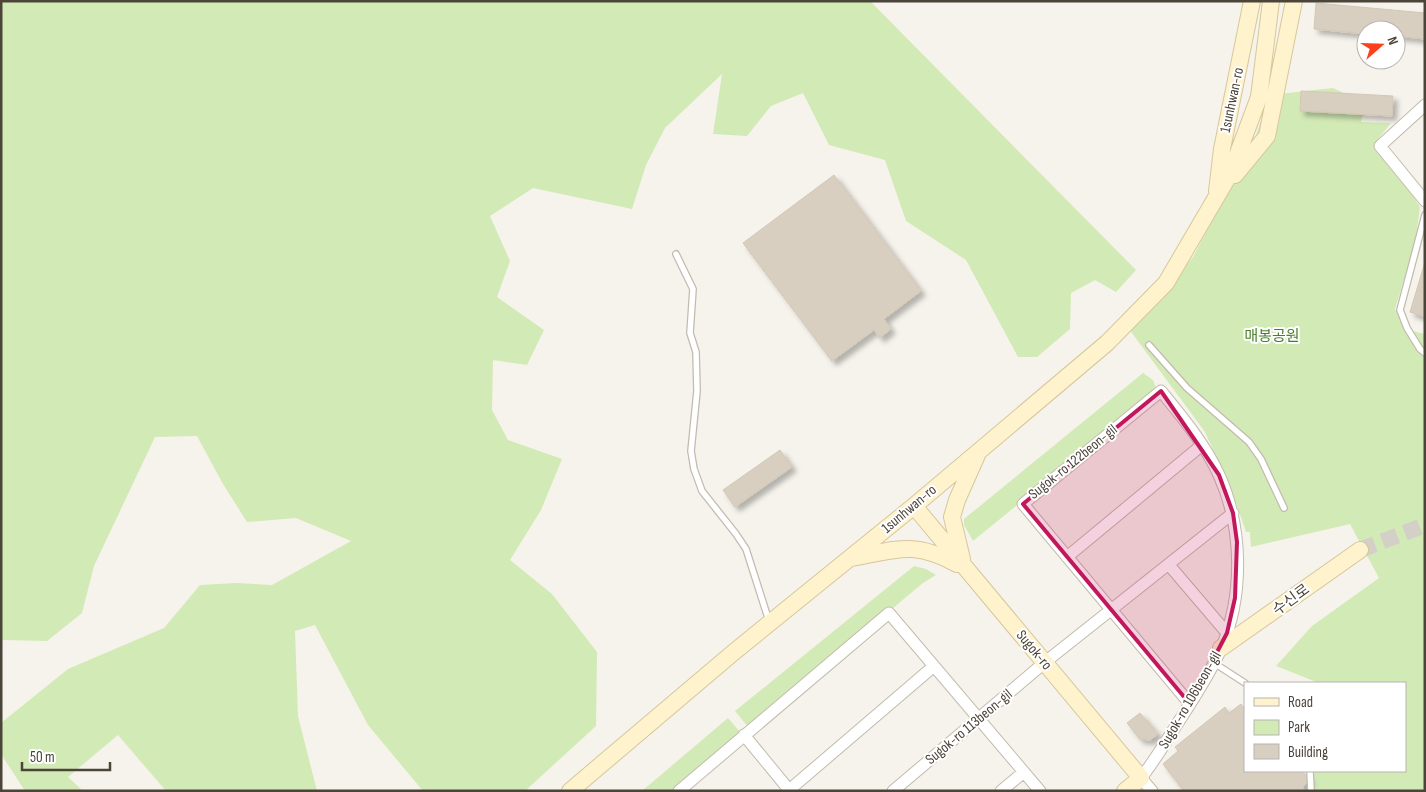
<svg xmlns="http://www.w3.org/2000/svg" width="1426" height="792" font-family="'Sofia Sans Condensed','Noto Sans KR',sans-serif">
<defs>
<filter id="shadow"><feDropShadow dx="4.5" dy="4.5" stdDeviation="2.5" flood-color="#0004"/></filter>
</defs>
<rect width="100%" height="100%" fill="#f6f3ec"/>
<path fill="#d2eab5" d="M1,1H870L1136,270L1116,292L1095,280L1071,293L1070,329L1037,357H1018L966,260L906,221L885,160L829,145L803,93L771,106L747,136L713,134L722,74L665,128L646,165L632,209L533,188L490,216L510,261L497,297L544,330L527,365L493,360L492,410L508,440L562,459L541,510L510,560L552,594L597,652L596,726L525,791H423L368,725L315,625L295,631L298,716L317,791H166L118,735L68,777L83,791H25L1,754V723L68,669L164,628L200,585L236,583L272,585L351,541L296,518L247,522L223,484L197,436L155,437L94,566L82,613L47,641L1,640Z
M1333,88L1365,103L1361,122L1391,123L1374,144L1396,170L1420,207L1415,243L1395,309L1404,329L1425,334V791H1307V771H1405V683H1319L1276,666L1312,626L1379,578L1350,524L1251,547L1250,532H1246L1232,491L1205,432L1129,329L1193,257L1255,139L1269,95Z
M1143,373L1153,380L1157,391L973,541L964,525V519Z
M914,566L926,569L936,575L923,583L749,728L735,711Z
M728,718L741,733L672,791H642Z"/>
<path fill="#d8cfc1" stroke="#d3c7b4" filter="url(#shadow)" d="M1316,3L1425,13V39L1396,36V30H1366V34L1314,29Z
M1301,91L1393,96L1392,116L1300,111Z
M834,175L921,291L884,319L891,329L880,338L874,330L832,361L743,243Z
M1425,262V317L1410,312Z
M780,450L792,467L735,507L723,490Z
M1241,704L1245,709V771H1302L1310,780L1303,787L1304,791H1184L1163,764L1178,751L1175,747L1225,707L1229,713Z
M1140,713L1158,734L1150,740L1140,739L1127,723Z"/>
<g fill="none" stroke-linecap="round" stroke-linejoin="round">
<path stroke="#d4d0c8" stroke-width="16" stroke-dasharray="16 8" stroke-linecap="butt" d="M1360,550L1425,525"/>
<g stroke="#c2bbae" stroke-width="8">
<path id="lane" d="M1425,215L1400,310L1407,328L1420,349L1425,353
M676,254L693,289L690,333L696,352L697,391L691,451L694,469L702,491L736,534L746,549L769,621
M1149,345L1187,388L1249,442L1261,459L1284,508
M1214,663L1245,683
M1310,771L1311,791"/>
</g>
<g stroke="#c2bbae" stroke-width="13">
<path id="street" d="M1425,105L1380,146L1425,201
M1067,557L1202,445
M1169,565L1227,633
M744,735L790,791
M679,791L889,613L1040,791
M788,791L934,666
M893,791L1044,663L1233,513
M1001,791L1024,772
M1152,791L1141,778C1156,759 1168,738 1181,718C1196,695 1210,673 1221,649C1244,595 1243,528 1219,475C1205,444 1182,417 1161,391L1023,504L1190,704"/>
</g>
<g stroke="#d6c79b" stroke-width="18">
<path id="secondary" d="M1235,175L1267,136L1294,1
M1217,191L1222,149L1252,1
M914,506L1141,778L1125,791
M851,558C897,550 913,540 957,564
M962,559L952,517L957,500L977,455
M1221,648L1360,550
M570,791L734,652L914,506L1107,343L1166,283L1231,172L1259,97L1271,1"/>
</g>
<use href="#lane" stroke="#fff" stroke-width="5.5"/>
<use href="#street" stroke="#fff" stroke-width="11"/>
<use href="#secondary" stroke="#fff3cd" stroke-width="16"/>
</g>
<path fill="#c2185b" fill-opacity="0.2" stroke="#c2185b" stroke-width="4" stroke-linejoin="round" d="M1161,391L1219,475L1233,513L1237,542L1235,598L1227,633L1190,704L1023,504Z"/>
<g text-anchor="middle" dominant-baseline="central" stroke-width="4" stroke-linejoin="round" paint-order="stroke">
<g font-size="15" fill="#4b4439" stroke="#fff">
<text transform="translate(1232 100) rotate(-78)">1sunhwan-ro</text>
<text transform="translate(1073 462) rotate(-39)">Sugok-ro 122beon-gil</text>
<text transform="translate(909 509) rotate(-40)">1sunhwan-ro</text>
<text transform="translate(1291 600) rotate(-36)">수신로</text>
<text transform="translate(1034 650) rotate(50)">Sugok-ro</text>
<text transform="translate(1190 700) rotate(-60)">Sugok-ro 106beon-gil</text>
<text transform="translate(969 727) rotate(-40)">Sugok-ro 113beon-gil</text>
</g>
<g font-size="15" fill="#4a7f2a" stroke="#fff">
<text x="1272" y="336">매봉공원</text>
</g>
</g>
<rect width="1426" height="792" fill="none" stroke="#4b4439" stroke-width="5"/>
<rect x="1244" y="682" width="162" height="90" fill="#ffffff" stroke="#b7b4b0"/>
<rect x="1254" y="698" width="25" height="8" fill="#fff3cd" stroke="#b7b4b0"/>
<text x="1288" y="707" font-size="15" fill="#4b4439">Road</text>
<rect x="1254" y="720" width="25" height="15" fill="#d2eab5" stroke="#b7b4b0"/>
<text x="1288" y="732" font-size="15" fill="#4b4439">Park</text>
<rect x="1254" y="744" width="25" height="15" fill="#d8cfc1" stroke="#b7b4b0"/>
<text x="1288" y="757" font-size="15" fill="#4b4439">Building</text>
<g transform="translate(1381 45) rotate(70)"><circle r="24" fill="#ffffff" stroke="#b7b4b0"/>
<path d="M0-4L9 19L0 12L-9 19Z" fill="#fc3f1d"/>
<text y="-8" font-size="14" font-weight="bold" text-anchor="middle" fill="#4b4439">N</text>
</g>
<path d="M22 762v8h88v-8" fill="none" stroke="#4b4439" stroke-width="2.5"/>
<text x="30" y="762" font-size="15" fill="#4b4439" stroke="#ffffff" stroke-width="4" paint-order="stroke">50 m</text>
</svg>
